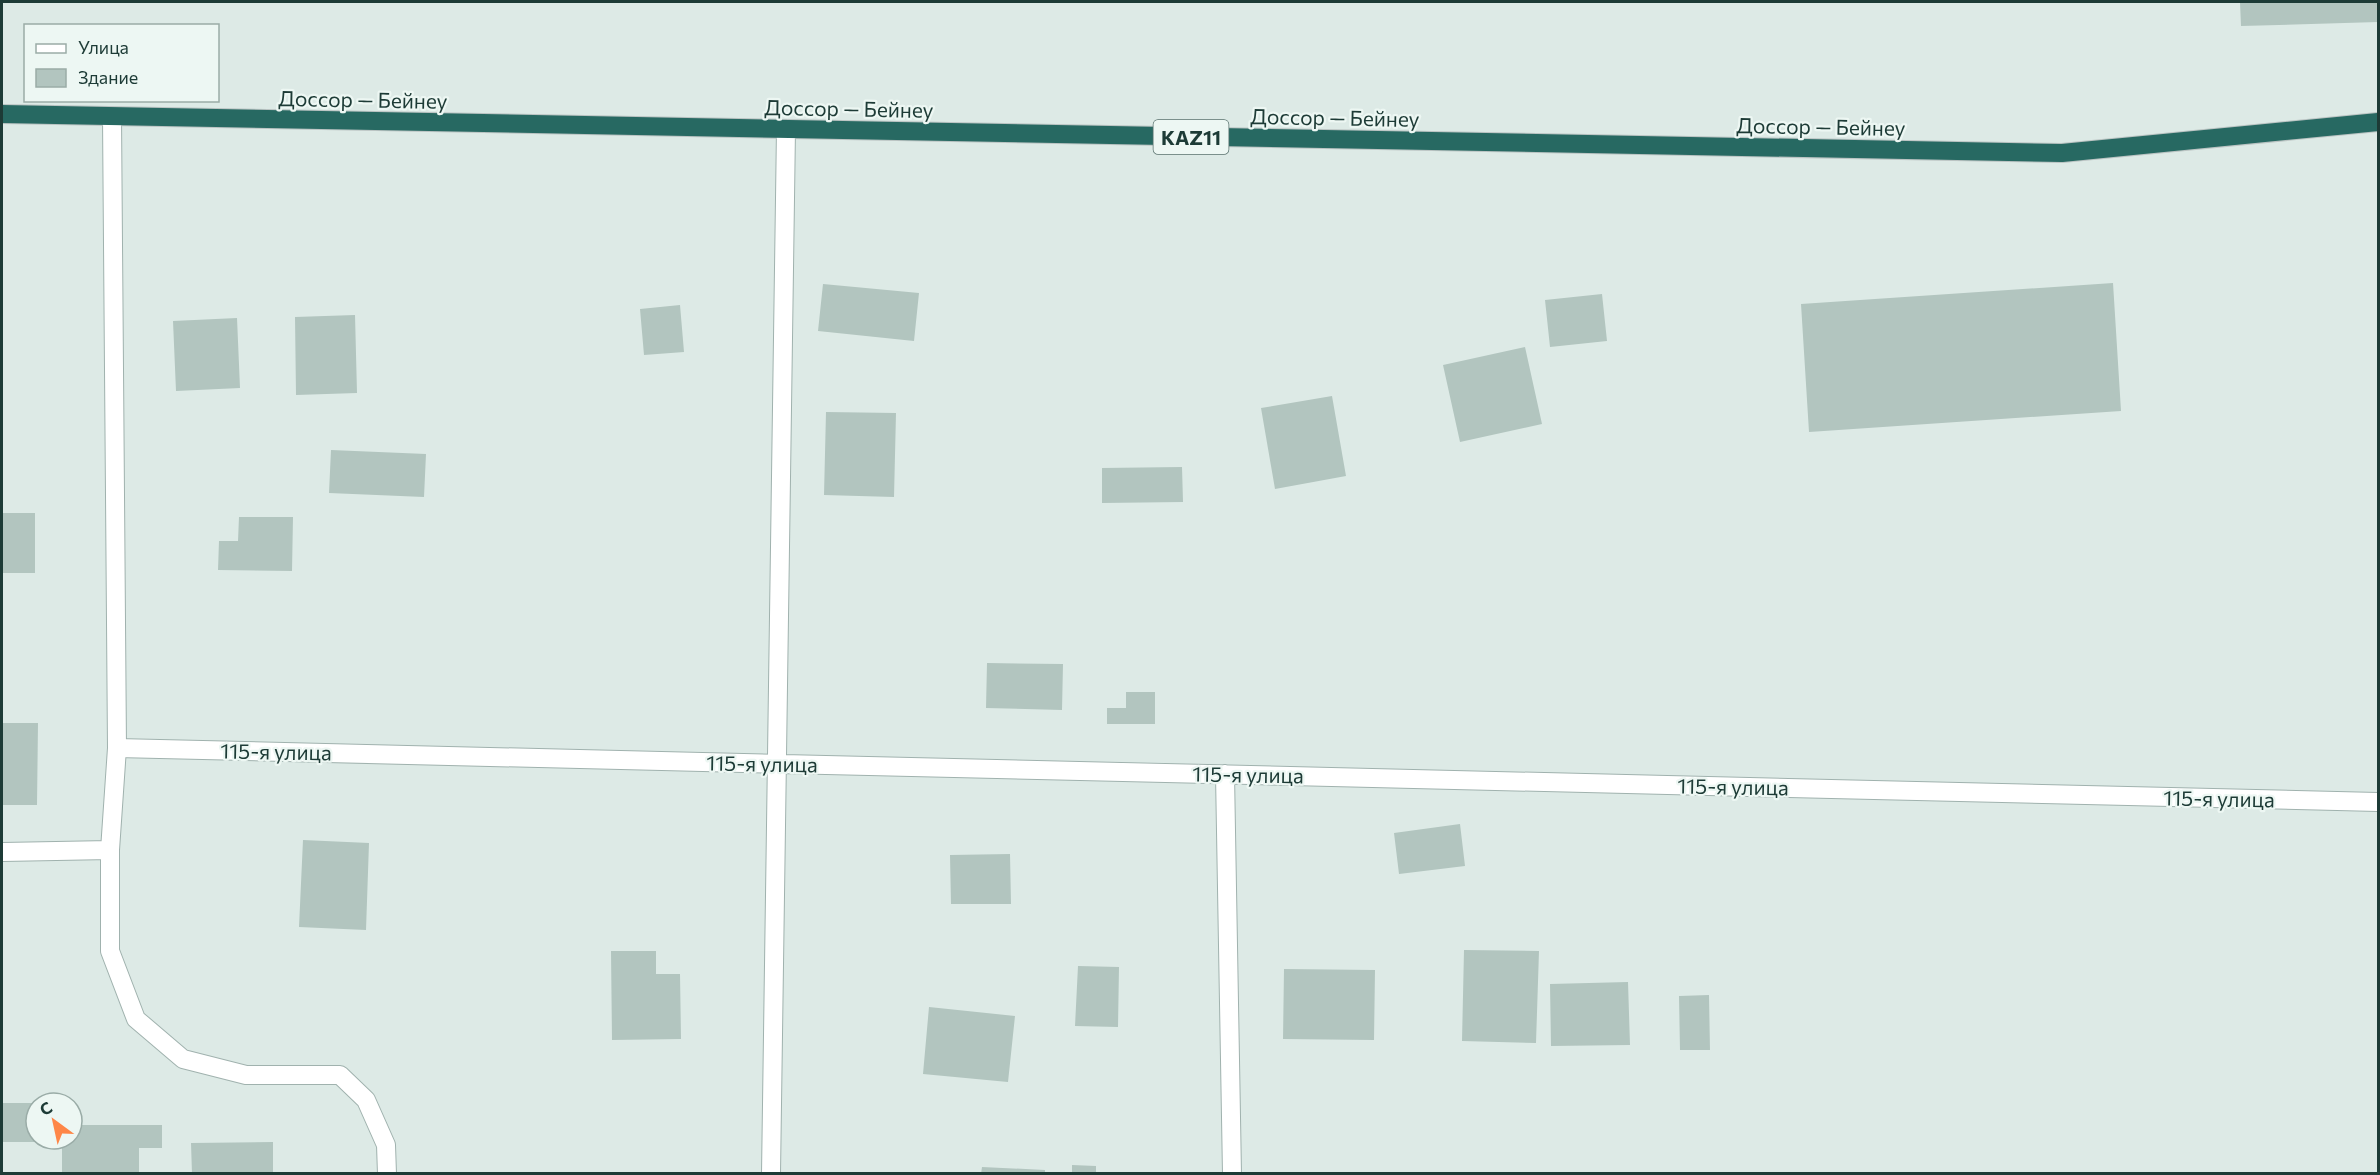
<svg xmlns="http://www.w3.org/2000/svg" width="2380" height="1175" font-family="Commissioner,sans-serif">
<rect width="100%" height="100%" fill="#ddeae6"/>
<path fill="#b2c5bf" d="M2240,2H2378V22L2241,26Z
M2113,283L2121,411L1809,432L1801,304Z
M823,284L919,293L914,341L818,331Z
M1602,294L1607,341L1550,347L1545,300Z
M680,305L684,352L644,355L640,309Z
M355,315L357,393L296,395L295,317Z
M237,318L240,388L176,391L173,321Z
M1525,347L1542,424L1460,442L1443,365Z
M1332,396L1346,476L1275,489L1261,408Z
M826,412L896,413L894,497L824,495Z
M331,450L426,454L424,497L329,493Z
M1182,467L1183,502L1102,503V468Z
M2,513H35V573H2Z
M239,517H293L292,571L218,570L219,541H238Z
M987,663L1063,664L1062,710L986,708Z
M1126,692H1155V724H1107V708H1126Z
M2,723H38L37,805H2Z
M1460,824L1465,866L1399,874L1394,833Z
M303,840L369,843L366,930L299,927Z
M1010,854L1011,904H951L950,855Z
M1464,950L1539,951L1536,1043L1462,1041Z
M611,951H656V974H680L681,1039L612,1040Z
M1078,966L1119,967L1118,1027L1075,1026Z
M1284,969L1375,970L1374,1040L1283,1039Z
M1628,982L1630,1045L1551,1046L1550,984Z
M1709,995L1710,1050H1680L1679,996Z
M929,1007L1015,1016L1008,1082L923,1074Z
M2,1103H35V1142H2Z
M72,1125H162V1148H139V1174H62V1139H72Z
M273,1142V1174H192L191,1143Z
M1072,1165L1096,1166V1174H1072Z
M982,1167L1045,1170V1174H981Z"/>
<g fill="none" stroke-linecap="round" stroke-linejoin="round">
<g stroke="#a0b2ae" stroke-width="20">
<path id="minor" d="M112,117L117,748L110,850V951L136,1019L183,1059L246,1075H340L366,1100L386,1145L387,1174
M117,748L2378,802
M1225,774L1232,1174
M2,852L110,850
M771,1174L786,129"/>
</g>
<g stroke="#bbc4c3" stroke-width="20">
<path id="highway" d="M2,114L2062,153L2378,122"/>
</g>
<use href="#minor" stroke="#fff" stroke-width="18"/>
<use href="#highway" stroke="#276962" stroke-width="18"/>
</g>
<g text-anchor="middle" dominant-baseline="central" stroke-width="4.5" stroke-linejoin="round" paint-order="stroke">
<rect fill="#edf7f3" stroke="#5b736f" stroke-width="1.5" x="1153.5" y="120" width="75" height="34" rx="4.5"/>
<g font-size="20" font-weight="bold" fill="#1d3b36">
<text x="1191" y="137">KAZ11</text>
</g>
<g font-size="21" fill="#1d3b36" stroke="#edf7f3">
<text transform="translate(363 99) rotate(1)">Доссор — Бейнеу</text>
<text transform="translate(849 108) rotate(1)">Доссор — Бейнеу</text>
<text transform="translate(1335 117) rotate(1)">Доссор — Бейнеу</text>
<text transform="translate(1821 126) rotate(1)">Доссор — Бейнеу</text>
<text transform="translate(276 751) rotate(1)">115-я улица</text>
<text transform="translate(762 763) rotate(1)">115-я улица</text>
<text transform="translate(1248 774) rotate(1)">115-я улица</text>
<text transform="translate(1733 786) rotate(1)">115-я улица</text>
<text transform="translate(2219 798) rotate(1)">115-я улица</text>
</g>
</g>
<rect width="2380" height="1175" fill="none" stroke="#1d3b36" stroke-width="6"/>
<rect x="24" y="24" width="195" height="78" fill="#edf7f3" stroke="#9aaca7" stroke-width="1.5"/>
<rect x="36" y="44" width="30" height="9" fill="#ffffff" stroke="#9aaca7" stroke-width="1.5"/>
<text x="78" y="54" font-size="18" fill="#1d3b36">Улица</text>
<rect x="36" y="69" width="30" height="18" fill="#b2c5bf" stroke="#9aaca7" stroke-width="1.5"/>
<text x="78" y="84" font-size="18" fill="#1d3b36">Здание</text>
<g transform="translate(54 1121) rotate(327)"><circle r="28" fill="#edf7f3" stroke="#9aaca7" stroke-width="1.5"/>
<path d="M0-4.5L10 22L0 15L-10 22Z" fill="#fe8647"/>
<text y="-9" font-size="16" font-weight="bold" text-anchor="middle" fill="#1d3b36">С</text>
</g>
</svg>
